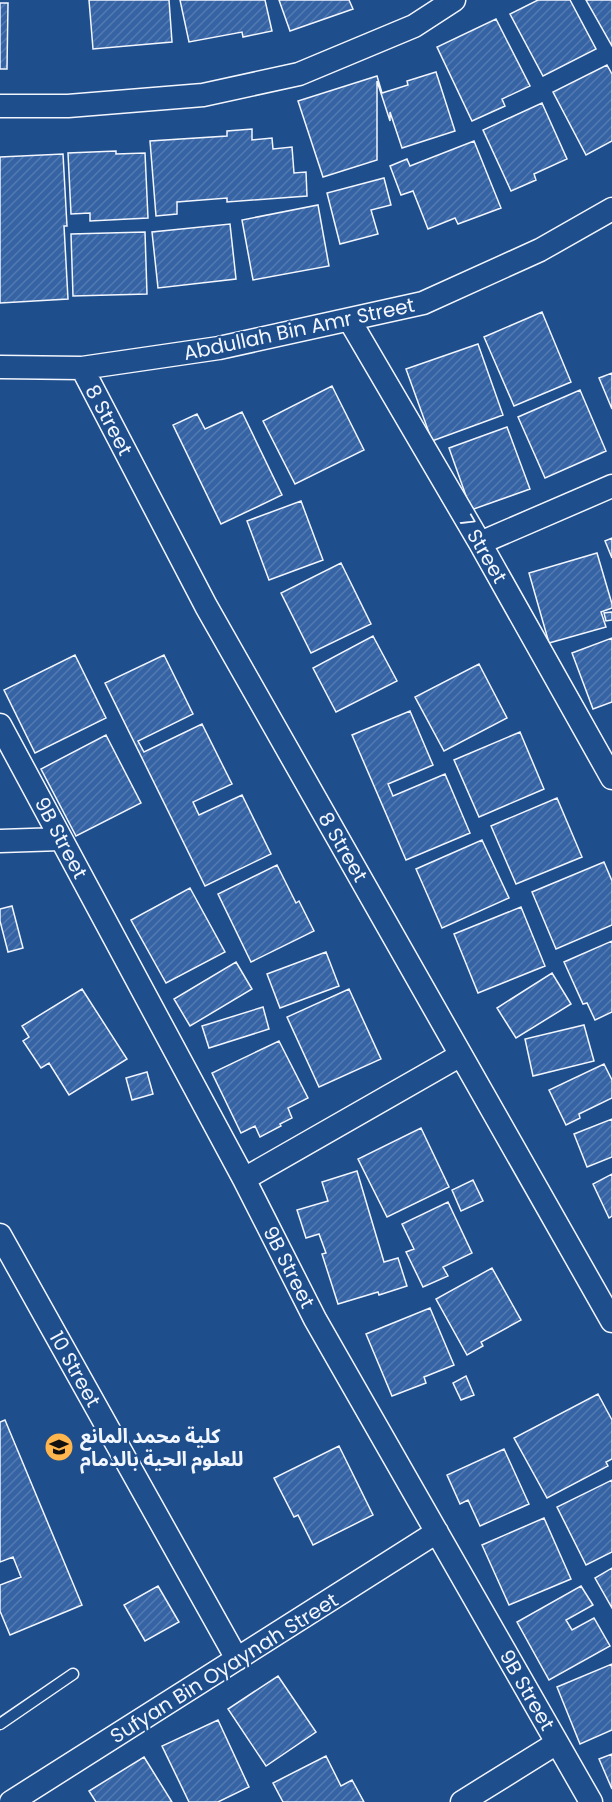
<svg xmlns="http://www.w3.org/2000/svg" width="612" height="1802" font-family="Poppins,'Noto Sans Arabic',sans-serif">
<defs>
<pattern id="building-hatch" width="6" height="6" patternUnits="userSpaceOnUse" patternTransform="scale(1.5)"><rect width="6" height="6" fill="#3563a3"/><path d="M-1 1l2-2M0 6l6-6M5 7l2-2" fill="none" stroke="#537ab1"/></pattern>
</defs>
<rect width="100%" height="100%" fill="#1f4e8c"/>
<path fill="url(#building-hatch)" stroke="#f2f6ff" stroke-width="1.5" d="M89,0H169L172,42L93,49Z
M180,0H265L272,31L243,37L242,32L189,42Z
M279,0H349L353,9L290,31Z
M538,0H570L596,49L543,76L510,14Z
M586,0H612V46Z
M0,3H8L7,69H0Z
M496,19L530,86L502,99L505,106L472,121L437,47Z
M607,65L612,74V141L586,155L553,92Z
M436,72L455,131L402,148L390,112V121L377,81V160L323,177L298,101L377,76L382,93L408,85L407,81Z
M542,103L567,159L534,174L536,180L511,191L483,130Z
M252,129V140L272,138L273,149L292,147L294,173L306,172L307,196L227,202V198L177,202V214L156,216L150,141L227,136V131Z
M474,141L501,208L458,224L455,218L428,229L413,191L401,195L390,166L407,159L410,166Z
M116,151V154L145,153L148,218L90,221V213L71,214L68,153Z
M63,154L67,226H64L68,299L0,303V157Z
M384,178L391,205L371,210L378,234L340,244L327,193Z
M318,205L329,266L253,280L242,220Z
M230,224L236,279L158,288L152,232Z
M145,232L147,294L73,296L71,234Z
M542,312L571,382L514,406L484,337Z
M478,344L503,415L432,441L406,369Z
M612,373V409L599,378Z
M332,386L364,450L295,484L263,421Z
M580,390L606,451L545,478L518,417Z
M242,412L282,495L221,524L173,425L197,414L205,429Z
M507,427L530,489L471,510L449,448Z
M301,501L323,560L269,580L247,521Z
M612,538V558L605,541Z
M597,553L612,604V608L601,612L606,627L549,643L529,573Z
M341,563L371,624L311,653L281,593Z
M612,612V620L606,621L604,613Z
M373,636L397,681L336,712L313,668Z
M612,638V702L593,709L572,653Z
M75,655L106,718L35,753L4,690Z
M164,655L193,714L138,741L144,752L202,724L232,784L193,802L199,815L242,795L271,854L205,886L105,683Z
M479,664L507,718L444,751L415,697Z
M410,711L433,765L388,784L393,796L445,774L470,833L406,860L352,735Z
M520,732L544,789L479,817L454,760Z
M106,735L141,803L76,836L41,769Z
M557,798L582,857L516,884L491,826Z
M482,840L509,898L442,928L416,869Z
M604,862L612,881V925L556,949L532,892Z
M277,865L296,903L299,901L314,931L251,962L218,894Z
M190,888L225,952L166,983L131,920Z
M12,906L23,948L8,952L0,921V909Z
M521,907L545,966L478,993L454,934Z
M612,941V1012L595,1020L587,1003L583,1004L564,962Z
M326,952L339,986L280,1008L267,974Z
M236,962L252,989L190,1026L174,999Z
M552,973L571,1004L516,1038L497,1008Z
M82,989L127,1059L69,1095L49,1063L41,1068L23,1041L29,1037L22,1026Z
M349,989L381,1059L319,1087L287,1017Z
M263,1007L269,1029L209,1048L202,1026Z
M584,1025L594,1061L533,1076L525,1039Z
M279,1041L308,1098L288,1108L292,1118L280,1124L281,1126L260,1137L255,1126L241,1133L212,1073Z
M604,1064L612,1080V1098L579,1114L580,1118L566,1125L549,1090Z
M147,1072L153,1094L132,1100L126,1078Z
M612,1119V1157L587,1167L574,1134Z
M421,1128L449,1187L387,1217L358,1159Z
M357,1171L384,1262L398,1258L407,1286L379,1295L378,1292L338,1304L322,1254L326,1253L319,1234L306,1238L297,1210L328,1201L322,1182Z
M612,1174V1216L609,1218L593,1184Z
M473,1180L483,1201L461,1211L452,1190Z
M448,1202L472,1253L443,1267L448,1276L423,1287L406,1252L414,1249L402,1224Z
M492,1268L521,1320L481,1342L483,1346L467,1355L436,1299Z
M430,1308L454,1365L424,1377L426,1383L392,1396L366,1334Z
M466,1376L474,1395L461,1400L453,1383Z
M598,1394L612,1420V1459L606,1462L608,1466L547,1498L514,1438Z
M5,1420L82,1605L10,1635L0,1611V1585L21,1577L13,1557L0,1562V1422Z
M339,1446L373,1515L313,1545L298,1515L294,1517L274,1478Z
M504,1449L529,1504L480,1526L468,1500L460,1504L447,1475Z
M612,1480V1552L586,1565L557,1507Z
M544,1518L571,1579L509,1605L482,1545Z
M612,1568V1608L595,1578Z
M158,1586L179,1622L145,1641L124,1605Z
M581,1586L593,1605L566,1620L572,1630L594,1618L610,1646L549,1680L517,1622Z
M612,1664V1730L580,1744L557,1687Z
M278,1676L316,1732L266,1766L228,1709Z
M218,1720L249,1787L218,1802H189L162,1746Z
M612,1754V1789L599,1759Z
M326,1756L341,1786L352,1780L364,1802H283L273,1783Z
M144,1757L172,1802H96L89,1791Z"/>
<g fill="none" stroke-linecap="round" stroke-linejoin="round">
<g stroke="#f2f6ff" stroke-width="13">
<path id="service" d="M0,1724L73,1674"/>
</g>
<g stroke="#f2f6ff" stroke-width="25">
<path id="minor" d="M0,106H68L203,95L299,74L414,26L454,0
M350,321L480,543L612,778
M0,367L82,368L219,348L423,303L540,250L612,209
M82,368L206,606L612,1321
M480,543L612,486
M0,725L244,1179L315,1319L591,1802
M0,841L61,839
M244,1179L461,1055
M0,1235L237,1659
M11,1802L437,1532
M462,1802L557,1743"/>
</g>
<use href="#service" stroke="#1f4e8c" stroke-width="10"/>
<use href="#minor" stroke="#1f4e8c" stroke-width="22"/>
</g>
<defs>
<g id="university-disc" transform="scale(1.5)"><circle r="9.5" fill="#ffb74d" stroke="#1f4e8c"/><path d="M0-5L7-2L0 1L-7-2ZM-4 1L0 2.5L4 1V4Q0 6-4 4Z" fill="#111"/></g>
</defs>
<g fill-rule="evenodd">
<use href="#university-disc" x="59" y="1447"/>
</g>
<g text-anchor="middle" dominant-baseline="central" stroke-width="4.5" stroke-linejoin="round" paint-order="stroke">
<g font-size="20" fill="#f2f6ff" stroke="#1f4e8c">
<text transform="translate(299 329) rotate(-12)">Abdullah Bin Amr Street</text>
<text transform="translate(109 420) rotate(62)">8 Street</text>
<text transform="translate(483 549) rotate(60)">7 Street</text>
<text transform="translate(61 838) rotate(62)">9B Street</text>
<text transform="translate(343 847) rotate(60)">8 Street</text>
<text transform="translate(289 1267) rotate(63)">9B Street</text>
<text transform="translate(75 1369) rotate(61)">10 Street</text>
<text transform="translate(224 1668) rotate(-32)">Sufyan Bin Oyaynah Street</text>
<text transform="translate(527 1690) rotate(60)">9B Street</text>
</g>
<g font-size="20" font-weight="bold" fill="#f2f6ff" stroke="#1f4e8c" text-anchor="start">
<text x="80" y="1436">كلية محمد المانع<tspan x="80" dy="23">للعلوم الحية بالدمام</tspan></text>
</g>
</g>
</svg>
